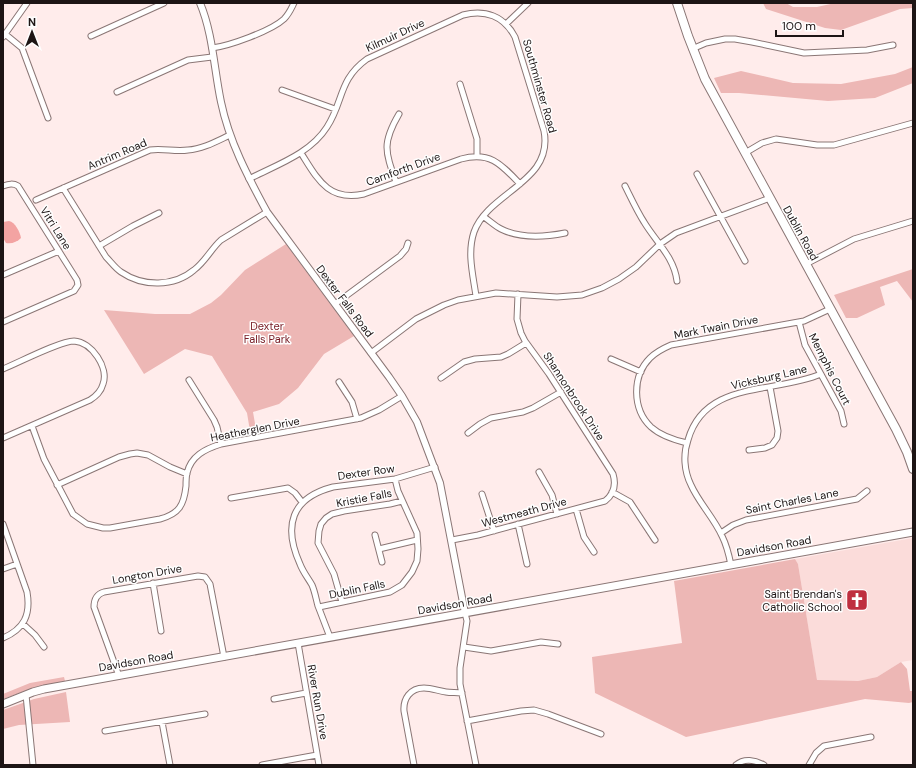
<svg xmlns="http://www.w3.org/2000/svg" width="916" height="768" font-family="'DM Sans',sans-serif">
<rect width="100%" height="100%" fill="#ffeceb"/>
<path fill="#fbdcda" d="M913,538V660L901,662L877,677L858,681H817L798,564L795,559Z"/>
<path fill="#edb7b5" d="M763,3H786L793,7H817L835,3H913V8L900,9L841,30L825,28L766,9Z
M913,67V83L875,98L828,101L739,93H721L714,78L741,71L793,83L841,84L895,74Z
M286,244L354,336L324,354L298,388L279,404L253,412L257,435L251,437L247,413L212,356L185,349L144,374L104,310L155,314H190L211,303L221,295L245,270Z
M913,269V302L897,281L880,287L885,305L857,318H846L834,295Z
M795,559L798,564L817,680L858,681L877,677L901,662L907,669L910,691H913V702L909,703L865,699L686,737L595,693L592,657L682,643L674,581Z
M64,677L65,681L36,687L3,699V694L30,683Z
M66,692L70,722L19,725L3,729V710L34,699Z"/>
<path fill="#f3a3a2" d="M9,221C15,222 20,232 21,238C17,242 12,244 6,243L3,238V222Z"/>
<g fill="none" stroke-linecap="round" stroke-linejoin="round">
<g stroke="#8a7675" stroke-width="7">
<path id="minor" d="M506,24L528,3
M5,34L22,48L48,118
M91,36L164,3
M3,37L27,3
M212,48C229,46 271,31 284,19C289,14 291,9 294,3
M692,49L706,43L725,39H735L752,42L804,53L867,50L893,45
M460,84L477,139V156
M282,90L335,109
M117,92L188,60L212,57
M301,153C317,178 328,202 364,194L461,159C490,151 501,164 520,184
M745,153L762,143L776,139L817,145H834L913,123
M697,174L745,261
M249,179C276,165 310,154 327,127C344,101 338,80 367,59L463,15C485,9 504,16 515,37L544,131C554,182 488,192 474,232C467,253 473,275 476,296
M396,182C385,151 382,143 399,114
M3,186C9,184 13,183 18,186L77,280L78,285L74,291L3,322
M625,186C631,198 637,211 644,222C656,242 674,257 677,281
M63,188L106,257C111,262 115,268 121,272C143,287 174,287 194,270C205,262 211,249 221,240L267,212
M36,200L150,150C163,148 175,152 188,150C203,149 217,141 230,135
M484,217C490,221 495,226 501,229C521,239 545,237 565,233
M99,246L133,226L159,213
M806,264L854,239L913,221
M3,275L59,251
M335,304L400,256L406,249L408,243
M799,322L805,345L841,411L844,424
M371,353L416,319L444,305L458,300L496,293L557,297L582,295L602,288L619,279L636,267L660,244L676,233L770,198
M611,359L641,372
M3,369C18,363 60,341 74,341C92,342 109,368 103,384C101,392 96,396 90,400L3,438
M441,378L464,362L475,359L501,357L508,354L526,343
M189,380L214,420L217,427L221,444
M339,382L352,402L357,419
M32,426L44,459L73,514L87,524L103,528H110L160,519C179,514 184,505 186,486C186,482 186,477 187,473C191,456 205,449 221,444L361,418L379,410L402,396
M468,433L480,424L491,418L523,412L533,408L561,392
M687,443C674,440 661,436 651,427C632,409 632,376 650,358C656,352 664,348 671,345L804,321L830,309
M749,450L765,448L772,445L777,438L778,431L770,387
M539,472L552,495L557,514
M57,485L119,457L130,454L137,453L148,455L170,467L187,474
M612,492L630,502L655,540
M482,494L494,531
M231,498L288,488L295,493L302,502
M576,509L584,537L594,552
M3,524L27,592C31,615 24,629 3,638
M518,524L527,564
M721,533L733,525L746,520L857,499L867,491
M375,535L382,562
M452,540L478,535L605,501C614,494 616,484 613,474L549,374L525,341L521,333L517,319L518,294
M379,549L417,540
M731,565C729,555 727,546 722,536C714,518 699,503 691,485C684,471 683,454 688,440C705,380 774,394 821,374
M3,569L17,564
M153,583L161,631
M342,602L334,574L318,543L319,531L321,524L326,518L332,514L344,511L390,504L402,501
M319,607L390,592L402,585L412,572L417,561L418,549L417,533L398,491L395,479
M465,613L467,621L460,668V684L476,765
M23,624L35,635L44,647
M330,637C326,627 322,616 318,606C316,599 315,592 312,585C308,578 303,572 300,564C283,526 291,498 333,487L395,479L435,467
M298,643L319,765
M464,647L491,651L541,642L558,644
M119,676L94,607C94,599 97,594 104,592L198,576L205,577L210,584L224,657
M26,695L33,765
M274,699L306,693
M467,721L521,711L534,710L548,714L601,734
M162,722L170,765
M105,731L205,714
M262,765L317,755
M414,765L404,711C403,699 410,688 424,688C431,688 439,691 446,692C451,693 457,692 462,693
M736,765C744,758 755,760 764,765
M809,765L816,753L824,746L871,737"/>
</g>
<g stroke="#8a7675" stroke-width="8">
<path id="tertiary" d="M200,3C213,34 214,69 221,102C229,141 248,177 267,212L389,377L402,396L417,422L440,483L465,613"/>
</g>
<g stroke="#8a7675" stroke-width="9">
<path id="secondary" d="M3,704L33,692L44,689L913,532"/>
</g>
<g stroke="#8a7675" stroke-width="10">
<path id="primary" d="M677,3L688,36L705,79L896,429L907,452L913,469"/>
</g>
<use href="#minor" stroke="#fff" stroke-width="5"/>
<use href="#tertiary" stroke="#fff" stroke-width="6"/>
<use href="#secondary" stroke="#fff" stroke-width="7"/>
<use href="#primary" stroke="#fff" stroke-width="8"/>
</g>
<defs>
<g id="church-square" transform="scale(1.15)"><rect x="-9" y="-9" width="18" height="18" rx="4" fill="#bf2f3f" stroke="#fefefe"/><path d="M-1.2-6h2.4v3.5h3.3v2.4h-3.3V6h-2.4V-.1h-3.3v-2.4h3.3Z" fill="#fff"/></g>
</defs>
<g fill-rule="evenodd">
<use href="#church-square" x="857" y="600"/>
</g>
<g text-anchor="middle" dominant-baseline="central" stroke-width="3" stroke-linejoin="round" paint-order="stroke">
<g font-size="11" fill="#1d1515" stroke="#fefefe">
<text transform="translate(395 35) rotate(-25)">Kilmuir Drive</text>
<text transform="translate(540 86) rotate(74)">Southminster Road</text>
<text transform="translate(117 154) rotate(-23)">Antrim Road</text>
<text transform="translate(403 169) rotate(-20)">Carnforth Drive</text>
<text transform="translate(56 228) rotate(58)">Vitri Lane</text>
<text transform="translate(801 233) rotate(61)">Dublin Road</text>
<text transform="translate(345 301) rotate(53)">Dexter Falls Road</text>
<text transform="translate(716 327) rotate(-11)">Mark Twain Drive</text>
<text transform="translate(830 369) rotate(63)">Memphis Court</text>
<text transform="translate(769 377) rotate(-13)">Vicksburg Lane</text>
<text transform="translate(574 396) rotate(57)">Shannonbrook Drive</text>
<text transform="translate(255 429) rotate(-11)">Heatherglen Drive</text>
<text transform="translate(366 472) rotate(-8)">Dexter Row</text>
<text transform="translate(364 498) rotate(-11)">Kristie Falls</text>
<text transform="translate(792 501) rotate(-11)">Saint Charles Lane</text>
<text transform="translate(524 512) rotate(-15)">Westmeath Drive</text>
<text transform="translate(774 546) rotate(-10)">Davidson Road</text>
<text transform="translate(147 574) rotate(-10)">Longton Drive</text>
<text transform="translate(357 589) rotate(-12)">Dublin Falls</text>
<text transform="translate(455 604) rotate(-10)">Davidson Road</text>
<text transform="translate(136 661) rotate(-10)">Davidson Road</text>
<text transform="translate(318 702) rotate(80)">River Run Drive</text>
</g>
<g font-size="11" fill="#771b24" stroke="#fefefe">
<text x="267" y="326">Dexter<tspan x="267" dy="13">Falls Park</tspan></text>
</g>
<g font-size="11" fill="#1d1515" stroke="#fefefe" text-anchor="end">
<text x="842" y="594">Saint Brendan's<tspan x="842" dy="13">Catholic School</tspan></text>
</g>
</g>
<rect width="916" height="768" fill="none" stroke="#1d1515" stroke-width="8"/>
<g transform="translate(32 32)" stroke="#fefefe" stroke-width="3" paint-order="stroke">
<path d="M0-3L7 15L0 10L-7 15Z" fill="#1d1515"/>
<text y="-6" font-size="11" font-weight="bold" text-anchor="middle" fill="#1d1515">N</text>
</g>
<path d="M776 30v6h67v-6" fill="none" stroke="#1d1515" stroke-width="2"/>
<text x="782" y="30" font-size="12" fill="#1d1515" stroke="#fefefe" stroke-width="3" paint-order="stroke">100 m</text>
</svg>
